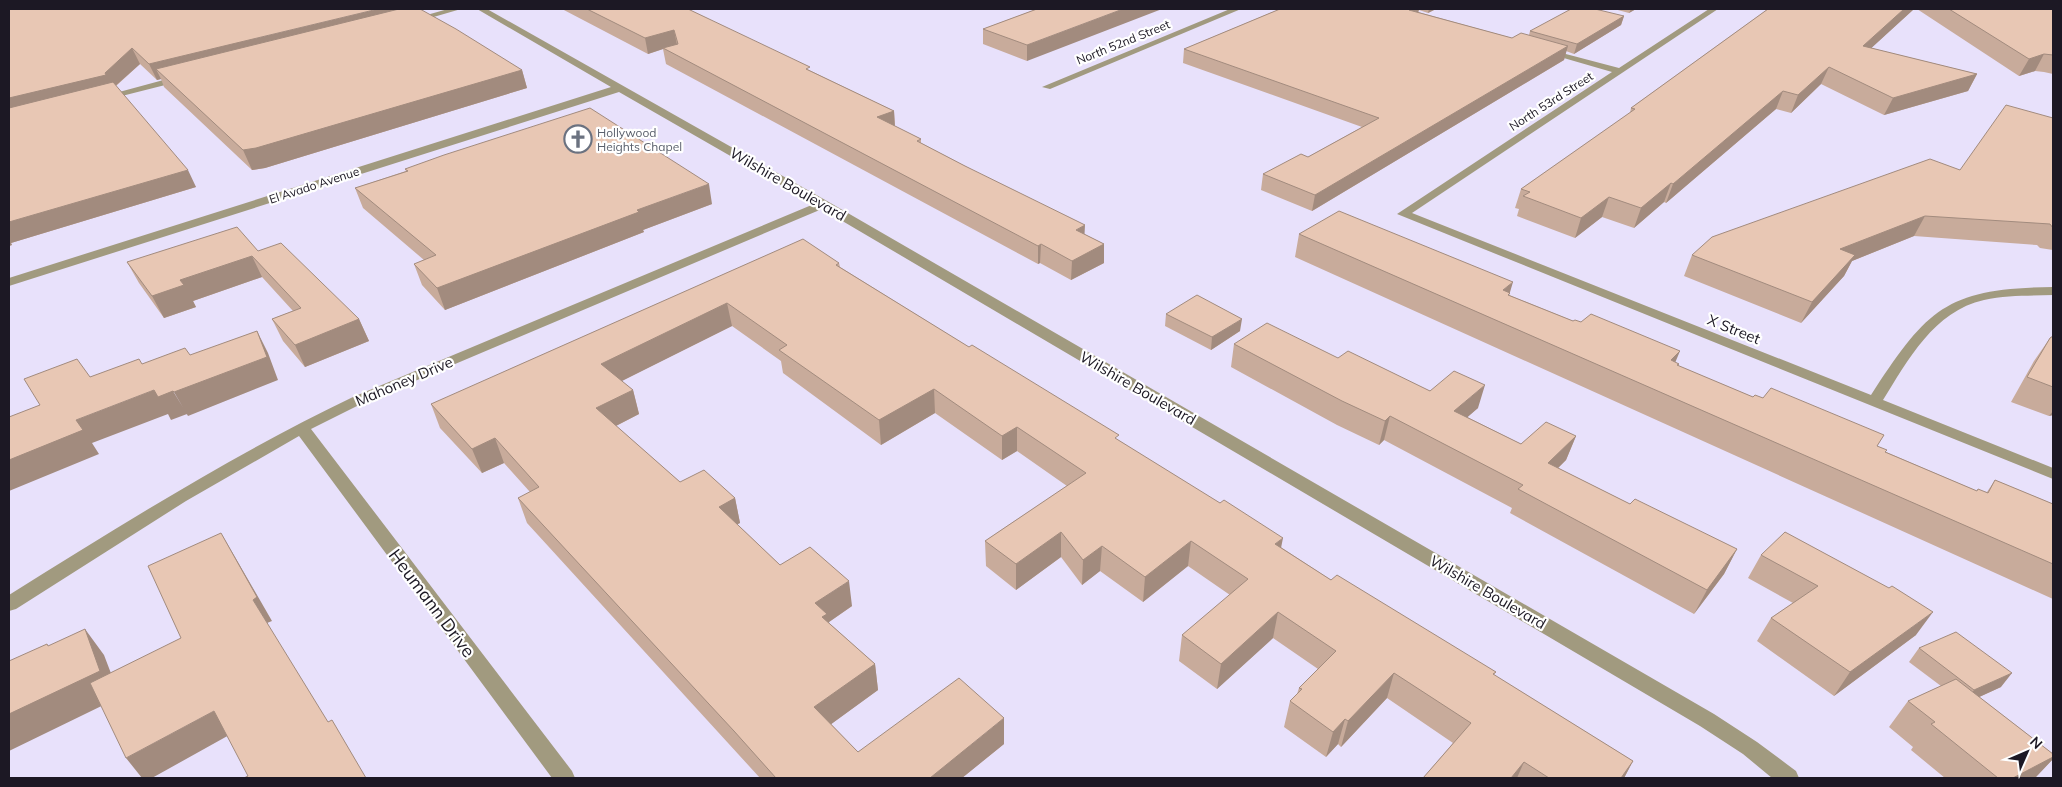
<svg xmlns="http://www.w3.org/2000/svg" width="2062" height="787" font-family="Mulish,sans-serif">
<rect width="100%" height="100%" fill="#e8e1fb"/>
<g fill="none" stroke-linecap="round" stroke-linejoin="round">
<path fill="#a19a7f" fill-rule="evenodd" d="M448,9H461L413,23L409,20Z
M477,9H487L827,201L1714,714L1757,742L1796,771L1799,778H1772L1743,754L1700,726L822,209L363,403L311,429L572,771L575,778H552L299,436L186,501L16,609L9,611V595C121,525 234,454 353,397L814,204L619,92L9,286V278L611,87Z
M1230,9H1241L1050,89L1042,87Z
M1709,9H1718L1412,213L1871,395C1927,309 1946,288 2053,287V295C2030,296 2007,295 1984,300C1934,311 1908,360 1883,400L2053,468V479L1397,214L1612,72L1543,52V48L1619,68Z
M182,75L185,76V80L102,101L97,98Z"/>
</g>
<path fill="#c8ab9b" d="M9,9L522,70L527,88L265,168L252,170L164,87L161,79L157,80L140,64L116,86L196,187L11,243L12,245L9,246Z
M562,9H688L811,71L894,111L895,127L921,139V143L965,166L1084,234L1104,244V263L1071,280L1040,263L1038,264L666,64L663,49L648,54Z
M1037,9L1027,61L983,44V29Z
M1280,9H1436L1428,13L1419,10L1418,12L1512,38L1529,35L1530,31L1624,16L1621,25L1574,54L1566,51L1564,60L1312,211L1261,190L1263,174L1308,157L1362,127L1183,63L1184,49Z
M1614,9H1636L1629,13Z
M1768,9H1914L1871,48L1977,74L1968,91L1884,115L1821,84L1791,113L1776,109L1666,203L1664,202L1634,228L1602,217L1575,238L1517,216L1519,209L1515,208L1521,189L1630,113L1631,108Z
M1917,9H2053V74L2044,72L2035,71L2019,76Z
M2053,118V250L2040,248L2037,245L1914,236L1852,261L1844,276L1801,323L1684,276L1692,255L1960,170Z
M405,169L712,204L643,230L644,232L445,310L422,285L414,264L424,260L363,208L355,188L406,171Z
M1299,234L1509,295L1679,364L1678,366L1753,397L1763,398L1884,435L1877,446L1886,452L1977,491L1987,492L1995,480L2053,504V599L1295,257Z
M258,251L359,319L369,341L305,367L283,341L272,319L293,311L262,277L193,301L196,307L164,318L139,283L127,262Z
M839,263L840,267L1118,440L1331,580L1496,672L1494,675L1633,761L1624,778H1423L1453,743L1387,698L1341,747L1338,744L1326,757L1284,727L1290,701L1297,694L1299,688L1318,669L1273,638L1217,689L1179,661L1182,635L1230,595L1188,566L1143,602L1100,571L1082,585L1061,557L1016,590L986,566L985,541L1067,486L1017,451L1002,460L935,413L881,445L783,373L781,361L732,326L621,381L633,390L639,414L616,426L680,482L735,498L740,523L737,524L780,565L852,606L829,622V623L875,664L878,690L831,724L858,752L1004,744L962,778H760L527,523L518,498L530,492L504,463L482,473L440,428L431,404Z
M1166,314L1240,331L1211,350L1165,326Z
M2053,336V415L2049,416L2011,402L2034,361L2050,338Z
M1234,344L1338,358L1478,408L1467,417L1521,444L1576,436L1566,460L1558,468L1630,504L1737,549L1724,574L1694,614L1510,513L1512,508L1384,440L1379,445L1337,425L1231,367Z
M1761,555L1916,635L1834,696L1757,641L1771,618L1793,603L1748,578Z
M1919,648L2001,687L1979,697L2053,754V759L2035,778H1945L1911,750L1913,747L1889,727L1908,701L1941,686L1909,662Z"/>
<path fill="#a28b7e" d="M378,9H408L156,69L161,79L157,80L149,64Z
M1123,9H1162L1027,61V45Z
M1411,9H1419L1417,18L1409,10Z
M1429,9H1436L1428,13Z
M1631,9H1636L1629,13Z
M1904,9H1914L1855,63L1863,46Z
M1624,16L1621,25L1574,54L1577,44Z
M674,30L677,45L663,48V49L648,54L645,38Z
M1568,46L1564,60L1312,211L1315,195Z
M132,48L140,64L113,88L9,117V98L105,73Z
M2044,54L2035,71L2019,76L2029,59Z
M1829,67L1821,84L1791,113L1798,95Z
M522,70L527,88L265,168L252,170L243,150Z
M1977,74L1968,91L1884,115L1893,98Z
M1783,91L1776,109L1666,203L1673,184Z
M894,111L895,128L877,117Z
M188,170L196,187L11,243L12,245L9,246V222Z
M1671,183L1664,202L1634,228L1641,208Z
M709,184L712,204L643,230L644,232L445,310L437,288L637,210Z
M1609,197L1602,217L1575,238L1581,218Z
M1925,216L1914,236L1852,261L1844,276L1801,323L1840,249Z
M1085,225L1084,244L1076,230Z
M1041,244L1040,263L1038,264V246Z
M1104,244V263L1071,280L1072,261Z
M252,256L262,277L193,301L196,307L164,318L152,296L180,280Z
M1513,282L1503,316V290Z
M727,303L732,326L608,388L601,364Z
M359,319L369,341L305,367L295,345Z
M1242,319L1240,331L1211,350L1212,337Z
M257,331L268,353L278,380L188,416L174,392Z
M1680,351L1670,375L1671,360Z
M1485,385L1478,408L1447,435L1454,411Z
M934,389L935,413L881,445L879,420Z
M154,390L173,391L187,414L171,420L168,414L92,443L99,454L9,491V460L76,420Z
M633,390L639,414L604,432L596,408Z
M2053,411V415L2049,416Z
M1390,416L1384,440L1379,445L1385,421Z
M1017,427V451L1002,460V436Z
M1576,436L1566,460L1539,487L1548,463Z
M495,438L504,463L482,473L472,449Z
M735,498L740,523L724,531L719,507Z
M1061,532V557L1016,590V564Z
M221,533L235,557L272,621L267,623L253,600Z
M1283,538L1278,563L1275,544Z
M1191,541L1188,566L1143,602L1145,577Z
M1102,546L1100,571L1082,585L1083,560Z
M1737,549L1724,574L1694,614L1707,590Z
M849,581L852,606L829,622L832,639L815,603Z
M1278,612L1273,638L1217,689L1221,664Z
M1933,612L1916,635L1834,696L1850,672Z
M85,629L104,655L120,697L9,751V714Z
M875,664L878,690L819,733L814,707Z
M1394,673L1387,698L1341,747L1348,721Z
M2012,673L2001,687L1964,704L1974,690Z
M214,711L231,734L152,778H142L126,758Z
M1004,718V744L962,778H930Z
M1345,719L1338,744L1326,757L1333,732Z
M2053,757V759L2035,778H2013Z
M1633,761L1624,778H1621Z
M1524,762L1517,778H1511Z"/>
<path fill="#e8c7b4" stroke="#a28b7e" d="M9,9H378L149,64L132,48L105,73L106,75L9,98Z
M399,9H420L456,29L522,70L256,148L243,150L156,69Z
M587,9H688L810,67L806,69L894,111L877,117L921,139L917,141L965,166L1085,225L1076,230L1104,244L1072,261L1041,244L1038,246L663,48L678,44L674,30L645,38Z
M1037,9H1123L1027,45L983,29Z
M1280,9H1411L1409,10L1512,38L1521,33L1568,46L1315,195L1263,174L1301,154L1308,157L1379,118L1184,49Z
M1571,9H1595L1624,16L1577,44L1530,31Z
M1768,9H1904L1863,46L1977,74L1893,98L1829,67L1798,95L1783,91L1673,184L1671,183L1641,208L1609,197L1581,218L1523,196L1530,192L1521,189L1635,109L1631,108Z
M1949,9H2053V55L2044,54L2029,59Z
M113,82L188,170L9,222V108Z
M2006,105L2053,118V228L2050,224L1925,216L1840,249L1855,255L1812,302L1692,255L1712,237L1930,159L1960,170Z
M590,108L709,184L637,210L639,212L437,288L414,264L436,255L355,188L408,171L405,169L444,155Z
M1339,211L1513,282L1503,290L1510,293L1508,295L1573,321L1575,320L1581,322L1591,314L1680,351L1671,360L1679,364L1677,365L1753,397L1755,395L1763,398L1771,388L1884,435L1877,446L1887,450L1885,452L1977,491L1978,489L1988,493L1995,480L2053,504V564L1299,234Z
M237,227L258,251L281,243L359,319L295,345L272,319L301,308L252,256L180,280L184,285L152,296L127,262Z
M803,239L839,263L836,265L969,347L972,345L1119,435L1115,438L1220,503L1224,500L1283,538L1275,544L1331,580L1337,575L1496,672L1493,674L1633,761L1621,778H1549L1524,762L1511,778H1423L1471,723L1394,673L1348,721L1345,719L1333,732L1290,701L1302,689L1299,688L1336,651L1278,612L1221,664L1182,635L1248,579L1191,541L1145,577L1102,546L1083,560L1061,532L1016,564L985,541L1086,473L1017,427L1002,436L934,389L879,420L779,350L787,345L727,303L601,364L633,390L596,408L680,482L704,470L735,498L719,507L780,565L810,547L849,581L815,603L827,614L822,617L875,664L814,707L858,752L959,678L1004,718L930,778H776L734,731L518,498L539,487L495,438L472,449L431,404Z
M1197,295L1242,319L1212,337L1166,314Z
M1267,323L1338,358L1348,351L1430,391L1454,371L1485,385L1454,411L1521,444L1546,422L1576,436L1548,463L1630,504L1635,499L1737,549L1707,590L1518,489L1523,485L1390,416L1385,421L1342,401L1234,344Z
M257,331L267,357L174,392L173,391L158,397L154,390L76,420L83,430L9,460V417L40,405L24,379L77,359L90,377L139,359L142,364L185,348L190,355Z
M2053,336V387L2027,377L2050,338Z
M1785,532L1889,588L1892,586L1933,612L1850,672L1771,618L1818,586L1761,555Z
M221,533L257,597L253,600L328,722L332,720L366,778H244L248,776L214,711L126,758L90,683L181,638L148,566Z
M85,629L100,671L9,714V661L47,644L48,646Z
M1956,632L2012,673L1974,690L1919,648Z
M1956,679L2053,754V757L2013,778H1998L1931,724L1935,722L1908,701Z"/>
<defs>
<g id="church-ring" transform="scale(1.4375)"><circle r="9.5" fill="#fff" stroke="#6b7280" stroke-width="1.5"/><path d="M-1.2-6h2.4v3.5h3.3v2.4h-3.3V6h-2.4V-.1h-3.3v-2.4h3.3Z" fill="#6b7280"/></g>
</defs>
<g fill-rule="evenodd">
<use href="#church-ring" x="578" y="139"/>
</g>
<g text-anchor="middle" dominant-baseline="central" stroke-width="4.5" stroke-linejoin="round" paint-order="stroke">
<g font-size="12" fill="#1c1824" stroke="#fff">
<text transform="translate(1123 42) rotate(-22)">North 52nd Street</text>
<text transform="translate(1551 101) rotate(-33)">North 53rd Street</text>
<text transform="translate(314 185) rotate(-18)">El Avado Avenue</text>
</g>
<g font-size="12" fill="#5b616d" stroke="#fff" text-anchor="start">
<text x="597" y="132">Hollywood<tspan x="597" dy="14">Heights Chapel</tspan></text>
</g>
<g font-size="15" fill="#1c1824" stroke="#fff">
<text transform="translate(788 184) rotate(30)">Wilshire Boulevard</text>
<text transform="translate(1734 329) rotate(22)">X Street</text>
<text transform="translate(404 381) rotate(-23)">Mahoney Drive</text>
<text transform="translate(1138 388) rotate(30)">Wilshire Boulevard</text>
<text transform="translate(1488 592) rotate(30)">Wilshire Boulevard</text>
</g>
<g font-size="18" fill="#1c1824" stroke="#fff">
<text transform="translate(432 603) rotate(53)">Heumann Drive</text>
</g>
</g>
<rect width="2062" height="787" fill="none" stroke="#1c1824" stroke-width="20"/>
<g transform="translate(2027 752) rotate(45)" stroke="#ffffff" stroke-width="4" paint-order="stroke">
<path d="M0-4L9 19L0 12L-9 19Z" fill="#1c1824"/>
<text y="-8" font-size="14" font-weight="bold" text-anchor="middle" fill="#1c1824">N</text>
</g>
</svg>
